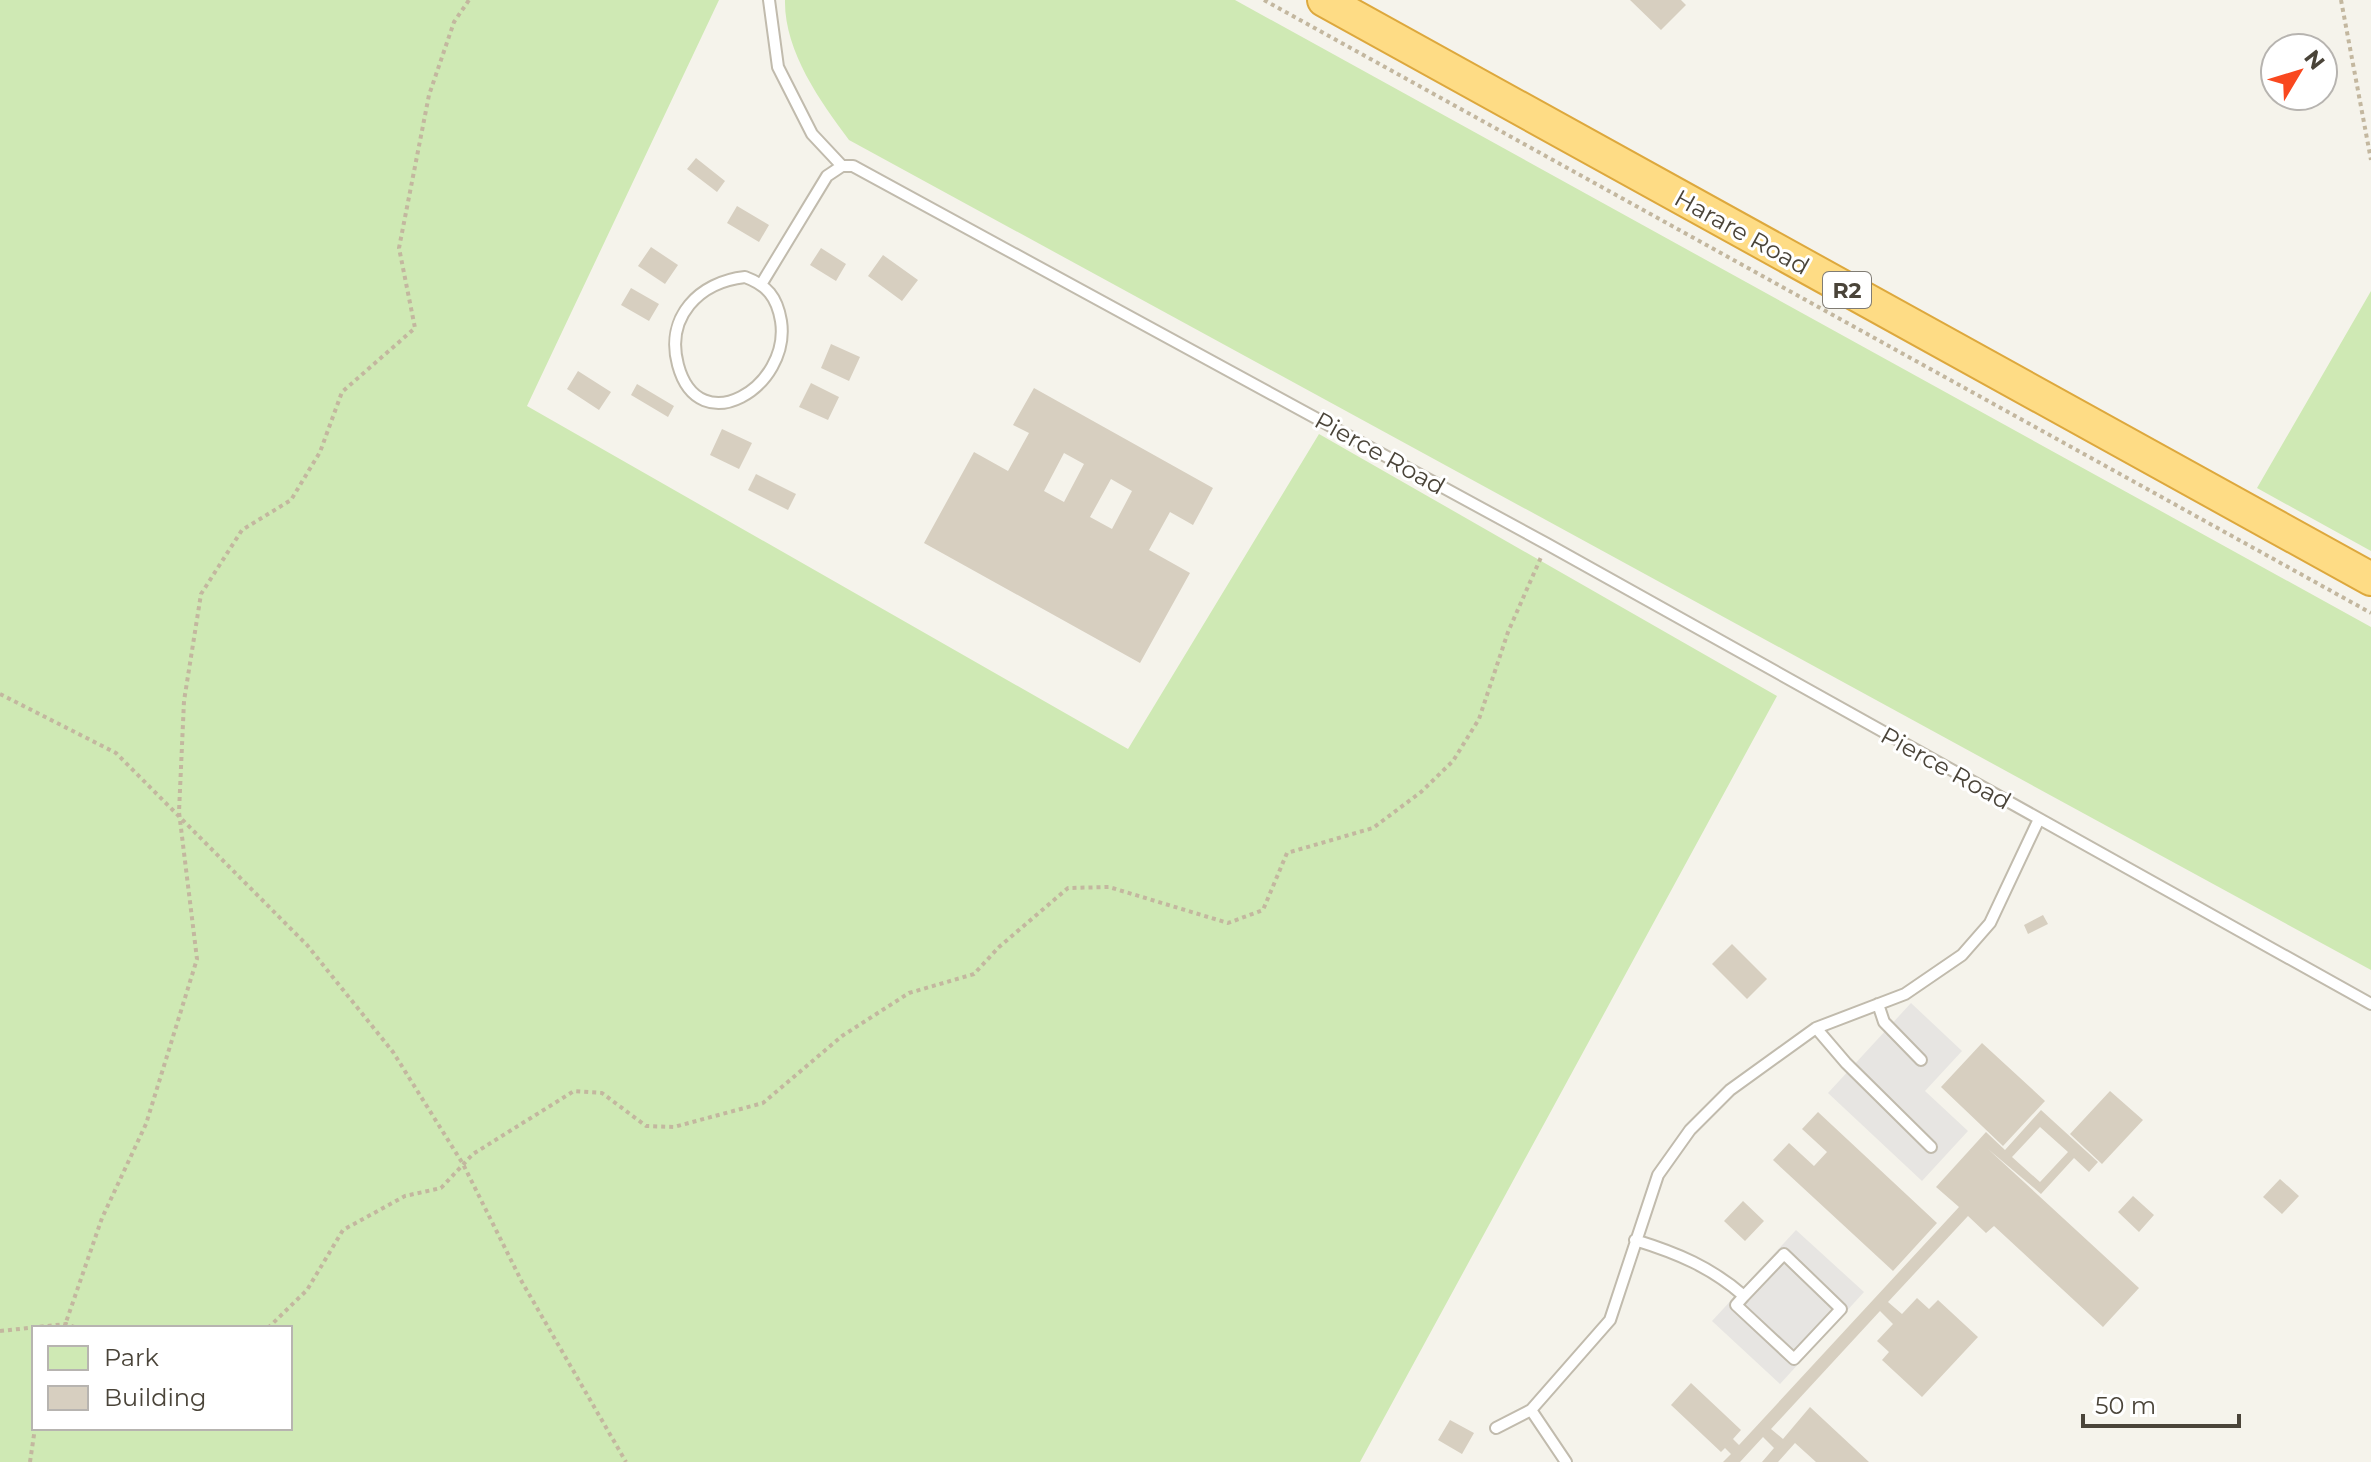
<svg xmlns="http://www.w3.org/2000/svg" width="2371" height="1462" font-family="Montserrat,sans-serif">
<rect width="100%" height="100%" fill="#f5f3eb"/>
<path fill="#cfe9b4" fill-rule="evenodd" d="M0,0H719L527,406L1128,749L1319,434L1777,696L1360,1462H0ZM290,1328V1428H34V1328Z
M785,0H1235L2371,627V970L849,140C820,101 784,51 785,0Z
M2371,291V551L2257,488Z"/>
<path fill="#e7e5e2" d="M1911,1003L1962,1051L1925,1091L1968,1131L1922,1181L1828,1093Z
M1796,1230L1864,1292L1780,1384L1712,1321Z"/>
<path fill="#d7cfc0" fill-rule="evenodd" d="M1630,0H1681L1686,5L1661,30Z
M696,158L725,181L717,192L687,169Z
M737,206L769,225L759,242L727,223Z
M651,247L678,265L665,284L638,266Z
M821,248L846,264L836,281L810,265Z
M883,255L918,280L902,301L868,276Z
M631,288L659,304L649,321L621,305Z
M831,344L860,357L849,381L821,368Z
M578,371L611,392L599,410L567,389Z
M811,383L839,397L828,420L799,407Z
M637,384L674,406L668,417L631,395Z
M1034,388L1213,488L1193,525L1170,512L1149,550L1190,573L1140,663L924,543L974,452L1008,471L1029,433L1013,425ZM1064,453L1084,464L1064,502L1044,491ZM1111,479L1132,491L1112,529L1090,517Z
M722,429L752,443L739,469L710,455Z
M756,474L796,494L788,510L748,490Z
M2043,915L2048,924L2028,934L2024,925Z
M1732,944L1767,979L1747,999L1712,964Z
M1982,1043L2045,1101L2003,1146L1941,1087Z
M2110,1091L2143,1120L2102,1164L2070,1134Z
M2041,1110L2098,1162L2089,1172L2074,1158L2041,1194L1988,1149L2139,1288L2103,1327L1994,1226L1986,1233L1968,1216L1888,1302L1902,1314L1917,1298L1929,1309L1938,1300L1978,1337L1922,1397L1882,1360L1889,1352L1877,1341L1893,1324L1880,1311L1771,1429L1783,1439L1810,1407L1869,1462H1816L1795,1443L1778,1462H1762L1774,1448L1763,1437L1740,1462H1723L1731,1454L1725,1448L1721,1452L1671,1405L1691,1383L1741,1430L1733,1439L1739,1445L1959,1207L1936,1187L1986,1132L2005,1150ZM2040,1127L2068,1152L2040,1182L2012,1157Z
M1818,1112L1937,1223L1893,1271L1773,1160L1789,1143L1814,1166L1827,1152L1802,1129Z
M2280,1179L2299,1196L2282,1214L2263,1197Z
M2133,1196L2154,1215L2139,1232L2118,1212Z
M1743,1201L1764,1221L1745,1241L1724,1221Z
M1450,1420L1474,1433L1462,1454L1438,1440Z"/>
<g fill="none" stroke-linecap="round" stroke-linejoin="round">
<g stroke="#c1bbad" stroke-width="14">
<path id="service" d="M769,0L778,67L812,134L842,166
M745,277C767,285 777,297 781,321C791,387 699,443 678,365C665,317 699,282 745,277Z
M762,283L827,176L842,166H853L1547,544L2371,1004
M1878,1004L1884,1022L1921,1060
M1816,1028L1846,1063L1931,1147
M1635,1240C1677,1253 1711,1267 1744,1296L1784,1254L1841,1309L1794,1359L1736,1305L1744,1296
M1531,1410L1566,1462
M1496,1428L1531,1410L1610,1320L1658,1175L1690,1130L1730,1090L1816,1028L1905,994L1962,955L1990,923L2039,819"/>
</g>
<g stroke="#dda83d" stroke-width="36">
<path id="trunk" d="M1324,0L2371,579"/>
</g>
<path stroke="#c3b79f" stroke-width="4" stroke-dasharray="4 4" stroke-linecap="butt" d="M1264,0L2371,613
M2341,0L2371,160
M0,694L116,753L307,945L393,1052L463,1164L522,1282L626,1462
M64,1328L102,1218L146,1124L197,959L179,812L184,701L201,594L242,530L291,500L320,452L342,392L415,328L399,248L429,95L454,22L469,0
M268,1328L307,1290L343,1230L405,1196L441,1188L473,1154L574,1091L602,1093L646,1126L674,1127L763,1103L842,1036L909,993L974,974L999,947L1068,888L1109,887L1228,923L1263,910L1287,853L1373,828L1421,792L1453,761L1479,719L1508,632L1542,555
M0,1331L66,1324L77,1328
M30,1462L35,1428"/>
<use href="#service" stroke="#fff" stroke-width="10"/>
<use href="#trunk" stroke="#fedc85" stroke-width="32"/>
</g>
<g text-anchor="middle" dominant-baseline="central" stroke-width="6" stroke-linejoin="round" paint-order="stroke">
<rect fill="#fff" stroke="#807c74" stroke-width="2" x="1823" y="272" width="48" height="36" rx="6"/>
<g font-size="22" font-weight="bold" fill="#4a4439">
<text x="1847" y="290">R2</text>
</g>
<g font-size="24" fill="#4a4439" stroke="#fff">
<text transform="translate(1742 232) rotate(29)">Harare Road</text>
<text transform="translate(1380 453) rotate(29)">Pierce Road</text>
<text transform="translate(1946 768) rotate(29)">Pierce Road</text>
</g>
</g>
<rect x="32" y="1326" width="260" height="104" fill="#ffffff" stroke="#b7b4b0" stroke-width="2"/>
<rect x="48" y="1346" width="40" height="24" fill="#cfe9b4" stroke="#b7b4b0" stroke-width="2"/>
<text x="104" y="1366" font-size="24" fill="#4a4439">Park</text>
<rect x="48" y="1386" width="40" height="24" fill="#d7cfc0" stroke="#b7b4b0" stroke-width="2"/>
<text x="104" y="1406" font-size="24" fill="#4a4439">Building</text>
<g transform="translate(2299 72) rotate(52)"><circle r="38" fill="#ffffff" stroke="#b7b4b0" stroke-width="2"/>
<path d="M0-6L14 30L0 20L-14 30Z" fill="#f9481f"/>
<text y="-12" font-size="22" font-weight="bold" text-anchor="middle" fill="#4a4439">N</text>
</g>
<path d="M2083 1414v12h156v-12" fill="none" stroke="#4a4439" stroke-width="4"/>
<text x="2095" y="1414" font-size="24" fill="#4a4439" stroke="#ffffff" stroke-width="6" paint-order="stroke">50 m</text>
</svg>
